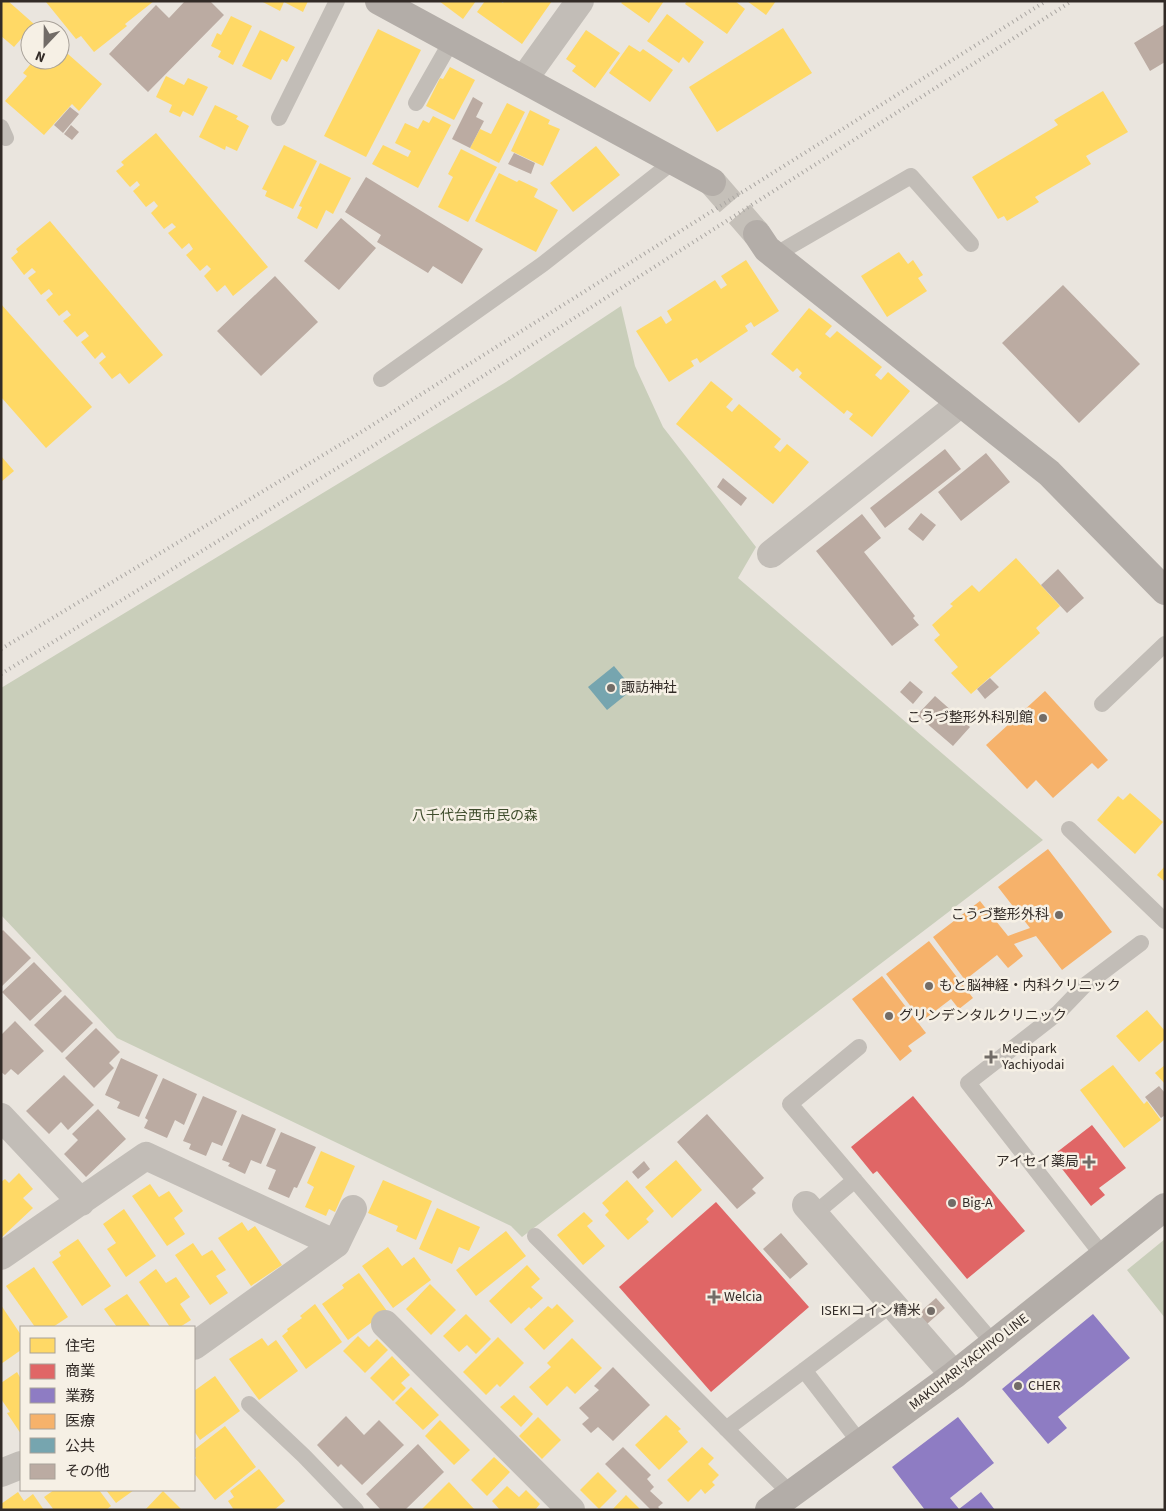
<svg xmlns="http://www.w3.org/2000/svg" width="1166" height="1511" font-family="'Source Sans 3','Noto Sans JP',sans-serif">
<rect width="100%" height="100%" fill="#eae5de"/>
<path fill="#c9ceba" d="M621,306L635,366L663,427L756,547L738,578L1043,840L522,1237L511,1226L117,1038L1,915V688L506,382Z
M1165,1239V1318L1127,1270Z"/>
<path fill="#ffd966" d="M1,1H8L34,24L14,47L1,36Z
M47,1H154L125,24L127,26L94,52L81,36L76,39L46,2Z
M261,1H308L303,12L284,2L280,11Z
M439,1H476L463,19Z
M485,1H500L503,3L504,1H552L522,44L477,12Z
M623,1H664L649,23L621,3Z
M687,1H735L745,9L727,34L685,4Z
M747,1H776L766,15Z
M667,14L704,42L689,63L683,57L679,63L647,41Z
M231,16L252,26L233,65L218,57L221,51L211,46L217,33L221,35Z
M783,28L812,73L717,132L689,87Z
M378,29L421,50L366,157L324,136Z
M260,30L295,47L287,62L282,59L271,80L242,66Z
M586,30L620,53L595,88L572,71L576,66L566,59Z
M629,45L640,52L643,49L673,70L650,102L609,73Z
M60,47L102,84L79,111L72,104L44,135L5,101L27,76L23,73L34,60H60Z
M450,67L475,80L454,120L426,106L440,78L443,79Z
M166,76L184,85L188,78L208,87L193,116L183,111L180,117L169,112L172,105L156,97Z
M1103,91L1128,132L1086,156L1091,164L1035,197L1039,202L1007,221L1004,216L998,219L972,177L1058,125L1054,120Z
M507,103L525,112L499,163L470,148L480,129L491,134Z
M215,105L238,116L236,119L249,126L237,151L226,146L225,150L199,137Z
M530,110L550,120L548,124L560,129L543,166L511,151Z
M433,116L451,125L418,188L372,164L383,145L408,157L411,151L395,143L405,123L418,129L423,120L429,123Z
M156,133L268,267L233,296L225,285L217,292L204,276L211,269L207,265L200,271L186,255L193,249L189,243L182,249L168,233L176,227L172,223L164,229L151,213L158,206L154,201L146,207L133,191L140,185L137,181L130,187L116,171L124,165L121,162Z
M284,145L317,161L293,209L265,196L267,191L262,189Z
M596,146L620,175L573,212L550,183Z
M461,149L497,167L468,222L438,207L453,177L448,174Z
M320,163L351,178L333,214L326,210L317,229L297,218L302,207L299,206Z
M499,173L517,182L519,180L538,189L534,197L558,210L536,252L475,221Z
M50,221L163,355L129,384L120,373L112,379L99,363L106,357L102,352L95,359L81,342L89,336L85,331L77,337L63,321L71,315L67,310L59,316L46,300L53,294L49,289L41,295L28,278L36,272L32,268L24,275L11,258L18,252L16,249Z
M899,252L908,264L913,260L923,275L918,278L927,291L887,317L861,276Z
M746,260L779,311L754,327L751,322L745,326L748,331L700,363L697,358L691,361L694,366L669,382L636,331L661,316L666,324L672,320L667,311L715,280L721,289L727,285L721,276Z
M1,304L92,407L46,448L1,397Z
M809,308L832,326L825,334L830,338L837,331L882,367L875,375L881,380L888,372L910,391L872,437L849,419L853,414L847,410L844,414L799,377L802,373L797,368L793,372L771,354Z
M711,381L733,399L726,407L732,412L739,404L781,439L774,447L780,452L787,444L809,462L773,504L676,424Z
M1,456L14,471L1,482Z
M1016,558L1060,606L1036,628L1040,633L971,694L951,673L958,667L934,640L940,635L932,625L953,606L950,604L972,585L979,592Z
M1130,793L1163,822L1135,854L1097,820L1118,796L1123,800Z
M1165,866V882L1157,875Z
M1147,1010L1165,1031V1039L1139,1062L1116,1036Z
M1113,1065L1144,1104L1147,1101L1161,1120L1124,1148L1080,1090Z
M1165,1065V1084L1155,1073Z
M321,1151L355,1166L335,1212L329,1209L326,1216L305,1207L314,1187L307,1183Z
M676,1160L702,1190L672,1218L645,1187Z
M19,1173L33,1189L23,1198L33,1208L1,1238V1182L5,1179L9,1183Z
M383,1180L432,1201L416,1240L396,1231L398,1226L368,1213Z
M627,1180L654,1211L646,1219L649,1222L628,1240L605,1215L609,1211L602,1203Z
M150,1184L159,1197L169,1191L183,1211L174,1218L185,1234L167,1246L132,1196Z
M437,1208L480,1227L469,1251L459,1247L452,1264L419,1249Z
M124,1209L156,1256L126,1277L107,1249L116,1243L103,1224Z
M584,1212L593,1221L587,1226L605,1246L583,1265L557,1235Z
M242,1222L248,1231L255,1226L282,1265L251,1286L218,1238Z
M506,1231L526,1256L476,1296L456,1270Z
M78,1239L111,1286L82,1306L52,1262L61,1256L59,1252Z
M193,1243L202,1256L212,1250L226,1270L216,1276L228,1293L210,1305L175,1255Z
M388,1247L402,1266L414,1257L431,1280L393,1308L362,1266Z
M527,1265L540,1279L531,1287L543,1298L531,1309L529,1307L511,1324L489,1301Z
M34,1267L68,1317L53,1327H35L6,1286Z
M156,1269L166,1283L176,1277L190,1297L180,1304L191,1320L180,1327H170L139,1282Z
M359,1273L387,1311L348,1340L322,1304L344,1288L342,1285Z
M430,1284L456,1310L431,1335L406,1309Z
M127,1294L151,1327H117L104,1309Z
M315,1304L342,1342L306,1369L282,1336L288,1331L287,1329L302,1318L300,1316Z
M557,1304L574,1321L544,1350L524,1329L548,1306L552,1309Z
M1,1305L21,1335V1350L1,1364Z
M466,1314L491,1339L476,1354L467,1345L459,1352L443,1336Z
M358,1336L369,1347L377,1339L388,1350L365,1373L343,1351Z
M498,1337L524,1363L500,1387L497,1384L486,1395L463,1372Z
M262,1338L268,1346L276,1340L298,1371L259,1400L229,1359Z
M572,1338L602,1368L575,1394L567,1386L547,1406L529,1387L551,1367L547,1363Z
M392,1356L410,1375L401,1383L406,1388L393,1401L370,1378Z
M17,1372L21,1379V1434L7,1413L10,1412L1,1399V1383Z
M215,1376L240,1411L200,1440L194,1431V1391Z
M411,1387L439,1415L423,1430L395,1403Z
M514,1395L533,1414L521,1427L500,1407Z
M666,1415L681,1429L678,1431L688,1442L659,1470L635,1445Z
M538,1417L561,1440L542,1459L519,1436Z
M440,1420L470,1450L454,1465L425,1436Z
M225,1426L256,1467L215,1500L194,1473V1460L196,1458L194,1455V1450Z
M702,1447L714,1458L708,1464L719,1475L712,1482L715,1485L705,1494L701,1489L688,1502L667,1480Z
M494,1457L510,1472L487,1496L471,1480Z
M259,1469L285,1501L274,1510H234L228,1501L234,1497L230,1491Z
M598,1472L617,1491L599,1509L580,1490Z
M449,1482L475,1510H421Z
M507,1486L519,1497L526,1490L540,1504L535,1510H500L492,1501Z
M54,1490H99L111,1506L106,1510H54L44,1497Z
M106,1490H134L116,1503Z
M163,1491L182,1510H145Z
M18,1492L24,1501L33,1494L44,1510H1V1504Z
M626,1495L641,1510H612Z"/>
<path fill="#e06666" d="M913,1096L1025,1231L967,1279L877,1171L873,1174L851,1147Z
M1092,1125L1126,1168L1099,1188L1105,1195L1091,1206L1052,1156Z
M716,1202L809,1307L711,1392L619,1287Z"/>
<path fill="#8e7cc3" d="M1093,1314L1130,1358L1058,1417L1067,1428L1048,1444L1002,1389Z
M958,1417L994,1463L950,1498L959,1509L981,1492L995,1510H925L892,1467Z"/>
<path fill="#f6b26b" d="M1045,691L1108,760L1098,769L1092,763L1053,798L1036,780L1027,789L986,745Z
M1048,849L1112,932L1062,970L1036,936L1014,944L1023,956L1008,968L997,955L965,980L933,937L980,901L1008,936L1030,928L998,887Z
M929,941L973,998L959,1009L951,999L922,1021L886,974Z
M882,976L926,1033L908,1046L912,1051L900,1061L852,999Z"/>
<path fill="#76a5af" d="M614,666L633,689L607,710L588,687Z"/>
<path fill="#bbaba2" d="M185,1H210L224,15L148,92L109,54L156,5L169,18Z
M1165,24V62L1150,71L1134,43Z
M473,97L483,103L476,117L484,121L470,148L452,139Z
M70,107L79,114L63,133L54,125Z
M71,125L79,132L72,140L64,134Z
M514,153L535,163L531,174L508,164Z
M366,177L483,249L462,284L433,266L428,273L377,242L381,235L345,212Z
M341,218L376,248L339,290L304,261Z
M275,276L318,322L261,376L217,331Z
M1063,285L1140,364L1079,423L1002,343Z
M945,449L961,469L885,528L870,508Z
M986,453L1010,482L961,521L938,492Z
M723,478L747,498L741,506L717,487Z
M921,513L936,525L923,541L908,529Z
M862,514L881,538L864,552L915,616L913,618L919,625L892,646L816,551Z
M1058,569L1084,598L1067,613L1041,585Z
M990,678L999,687L985,699L977,689Z
M910,681L923,692L913,704L900,692Z
M935,696L970,727L953,746L917,715Z
M3,930L31,958L1,987V932Z
M34,962L62,991L30,1021L2,992Z
M65,995L93,1023L62,1053L34,1025Z
M15,1021L44,1051L18,1075L11,1069L5,1075L1,1072V1035Z
M96,1028L120,1052L109,1063L114,1068L94,1088L65,1058Z
M121,1058L158,1075L139,1117L117,1108L120,1102L105,1095Z
M64,1075L94,1105L68,1130L61,1122L49,1134L26,1111Z
M163,1078L197,1094L184,1125L175,1120L167,1138L144,1128L148,1120L145,1118Z
M1159,1086L1165,1093V1115L1161,1118L1145,1097Z
M203,1096L237,1111L222,1146L212,1142L206,1156L189,1149L191,1144L183,1141Z
M98,1109L126,1139L86,1177L64,1154L78,1140L72,1134Z
M242,1114L276,1129L261,1164L251,1160L245,1174L228,1166L230,1163L222,1160Z
M707,1114L764,1178L752,1189L756,1193L737,1209L677,1142Z
M281,1132L316,1147L297,1188L294,1187L289,1198L268,1189L276,1170L266,1166Z
M644,1161L650,1169L638,1179L632,1172Z
M781,1233L808,1264L790,1279L763,1249Z
M936,1298L945,1308L927,1324L918,1314Z
M613,1367L650,1405L613,1441L598,1427L591,1433L582,1424L589,1418L579,1408L599,1390L594,1386Z
M346,1416L364,1435L379,1420L404,1445L362,1485L341,1464L338,1467L317,1445Z
M418,1444L444,1472L405,1510H381L366,1494Z
M623,1447L651,1475L647,1479L654,1487L650,1491L663,1503L658,1507L661,1510H651L605,1464Z"/>
<g fill="none" stroke-linecap="round" stroke-linejoin="round">
<path stroke="#c5c0b9" stroke-width="28" stroke-dasharray="28 14" stroke-linecap="butt" d="M712,182L757,234"/>
<path stroke="#c2bdb7" stroke-width="16" d="M416,103L452,40
M279,118L337,1
M1,127L6,138
M775,255L911,176L971,244
M381,379L543,264L674,161
M1102,704L1165,644
M1069,829L1165,921
M859,1047L790,1104L994,1344
M813,1215L855,1180
M535,1236L791,1494
M1104,1257L968,1083L1058,1013L1084,986L1141,943
M804,1370L861,1444
M249,1404L304,1456L356,1510
M726,1429L892,1304"/>
<path stroke="#c2bdb7" stroke-width="28" d="M524,79L580,1
M771,554L961,403
M1,1117L81,1202
M806,1205L954,1375
M1,1256L146,1156L336,1244
M385,1324L571,1510
M194,1346L336,1244L353,1209
M1,1473L21,1465"/>
<path stroke="#b3ada8" stroke-width="28" d="M379,1L712,182
M757,234L767,249L1049,473L1165,591
M769,1510L954,1375L1165,1207"/>
<path stroke="#aaa6a2" stroke-width="4" stroke-dasharray="1 4" stroke-linecap="butt" d="M1,649L358,434L1046,1
M1,674L370,448L1072,1"/>
</g>
<g fill="#726c67" stroke="#f6f0e5" stroke-width="2">
<circle cx="611" cy="688" r="5"/>
<circle cx="1043" cy="718" r="5"/>
<circle cx="1059" cy="915" r="5"/>
<circle cx="929" cy="986" r="5"/>
<circle cx="889" cy="1016" r="5"/>
<path d="M988.5 1049.5h5v5h5v5h-5v5h-5v-5h-5v-5h5z"/>
<path d="M1086.5 1154.5h5v5h5v5h-5v5h-5v-5h-5v-5h5z"/>
<circle cx="952" cy="1203" r="5"/>
<path d="M711.5 1289.5h5v5h5v5h-5v5h-5v-5h-5v-5h5z"/>
<circle cx="931" cy="1311" r="5"/>
<circle cx="1018" cy="1386" r="5"/>
</g>
<g text-anchor="middle" dominant-baseline="central" stroke-width="5" stroke-linejoin="round" paint-order="stroke">
<g font-size="14" fill="#322b27" stroke="#f6f0e5" text-anchor="start">
<text x="621" y="688">諏訪神社</text>
<text x="1033" y="718" text-anchor="end">こうづ整形外科別館</text>
<text x="1049" y="915" text-anchor="end">こうづ整形外科</text>
<text x="939" y="986">もと脳神経・内科クリニック</text>
<text x="899" y="1016">グリンデンタルクリニック</text>
<text x="1002" y="1049">Medipark<tspan x="1002" dy="16">Yachiyodai</tspan></text>
<text x="1079" y="1162" text-anchor="end">アイセイ薬局</text>
<text x="962" y="1203">Big-A</text>
<text x="724" y="1297">Welcia</text>
<text x="921" y="1311" text-anchor="end">ISEKIコイン精米</text>
<text x="1028" y="1386">CHER</text>
</g>
<g font-size="14" fill="#3f4d2d" stroke="#f6f0e5">
<text x="475" y="816">八千代台西市民の森</text>
</g>
<g font-size="14" fill="#322b27" stroke="#f6f0e5">
<text transform="translate(969 1362) rotate(-38)">MAKUHARI-YACHIYO LINE</text>
</g>
</g>
<rect width="1166" height="1511" fill="none" stroke="#322b27" stroke-width="5"/>
<rect x="20" y="1326" width="175" height="165" fill="#f6f0e5" stroke="#a8a199"/>
<rect x="30" y="1338" width="25" height="15" fill="#ffd966" stroke="#a8a199"/>
<text x="65" y="1351" font-size="15" fill="#322b27">住宅</text>
<rect x="30" y="1364" width="25" height="15" fill="#e06666" stroke="#a8a199"/>
<text x="65" y="1376" font-size="15" fill="#322b27">商業</text>
<rect x="30" y="1388" width="25" height="15" fill="#8e7cc3" stroke="#a8a199"/>
<text x="65" y="1401" font-size="15" fill="#322b27">業務</text>
<rect x="30" y="1414" width="25" height="15" fill="#f6b26b" stroke="#a8a199"/>
<text x="65" y="1426" font-size="15" fill="#322b27">医療</text>
<rect x="30" y="1438" width="25" height="15" fill="#76a5af" stroke="#a8a199"/>
<text x="65" y="1451" font-size="15" fill="#322b27">公共</text>
<rect x="30" y="1464" width="25" height="15" fill="#bbaba2" stroke="#a8a199"/>
<text x="65" y="1476" font-size="15" fill="#322b27">その他</text>
<g transform="translate(45 45) rotate(202)"><circle r="24" fill="#f6f0e5" stroke="#a8a199"/>
<path d="M0-4L9 19L0 12L-9 19Z" fill="#726c67"/>
<text y="-8" font-size="14" font-weight="bold" text-anchor="middle" fill="#322b27">N</text>
</g>
</svg>
